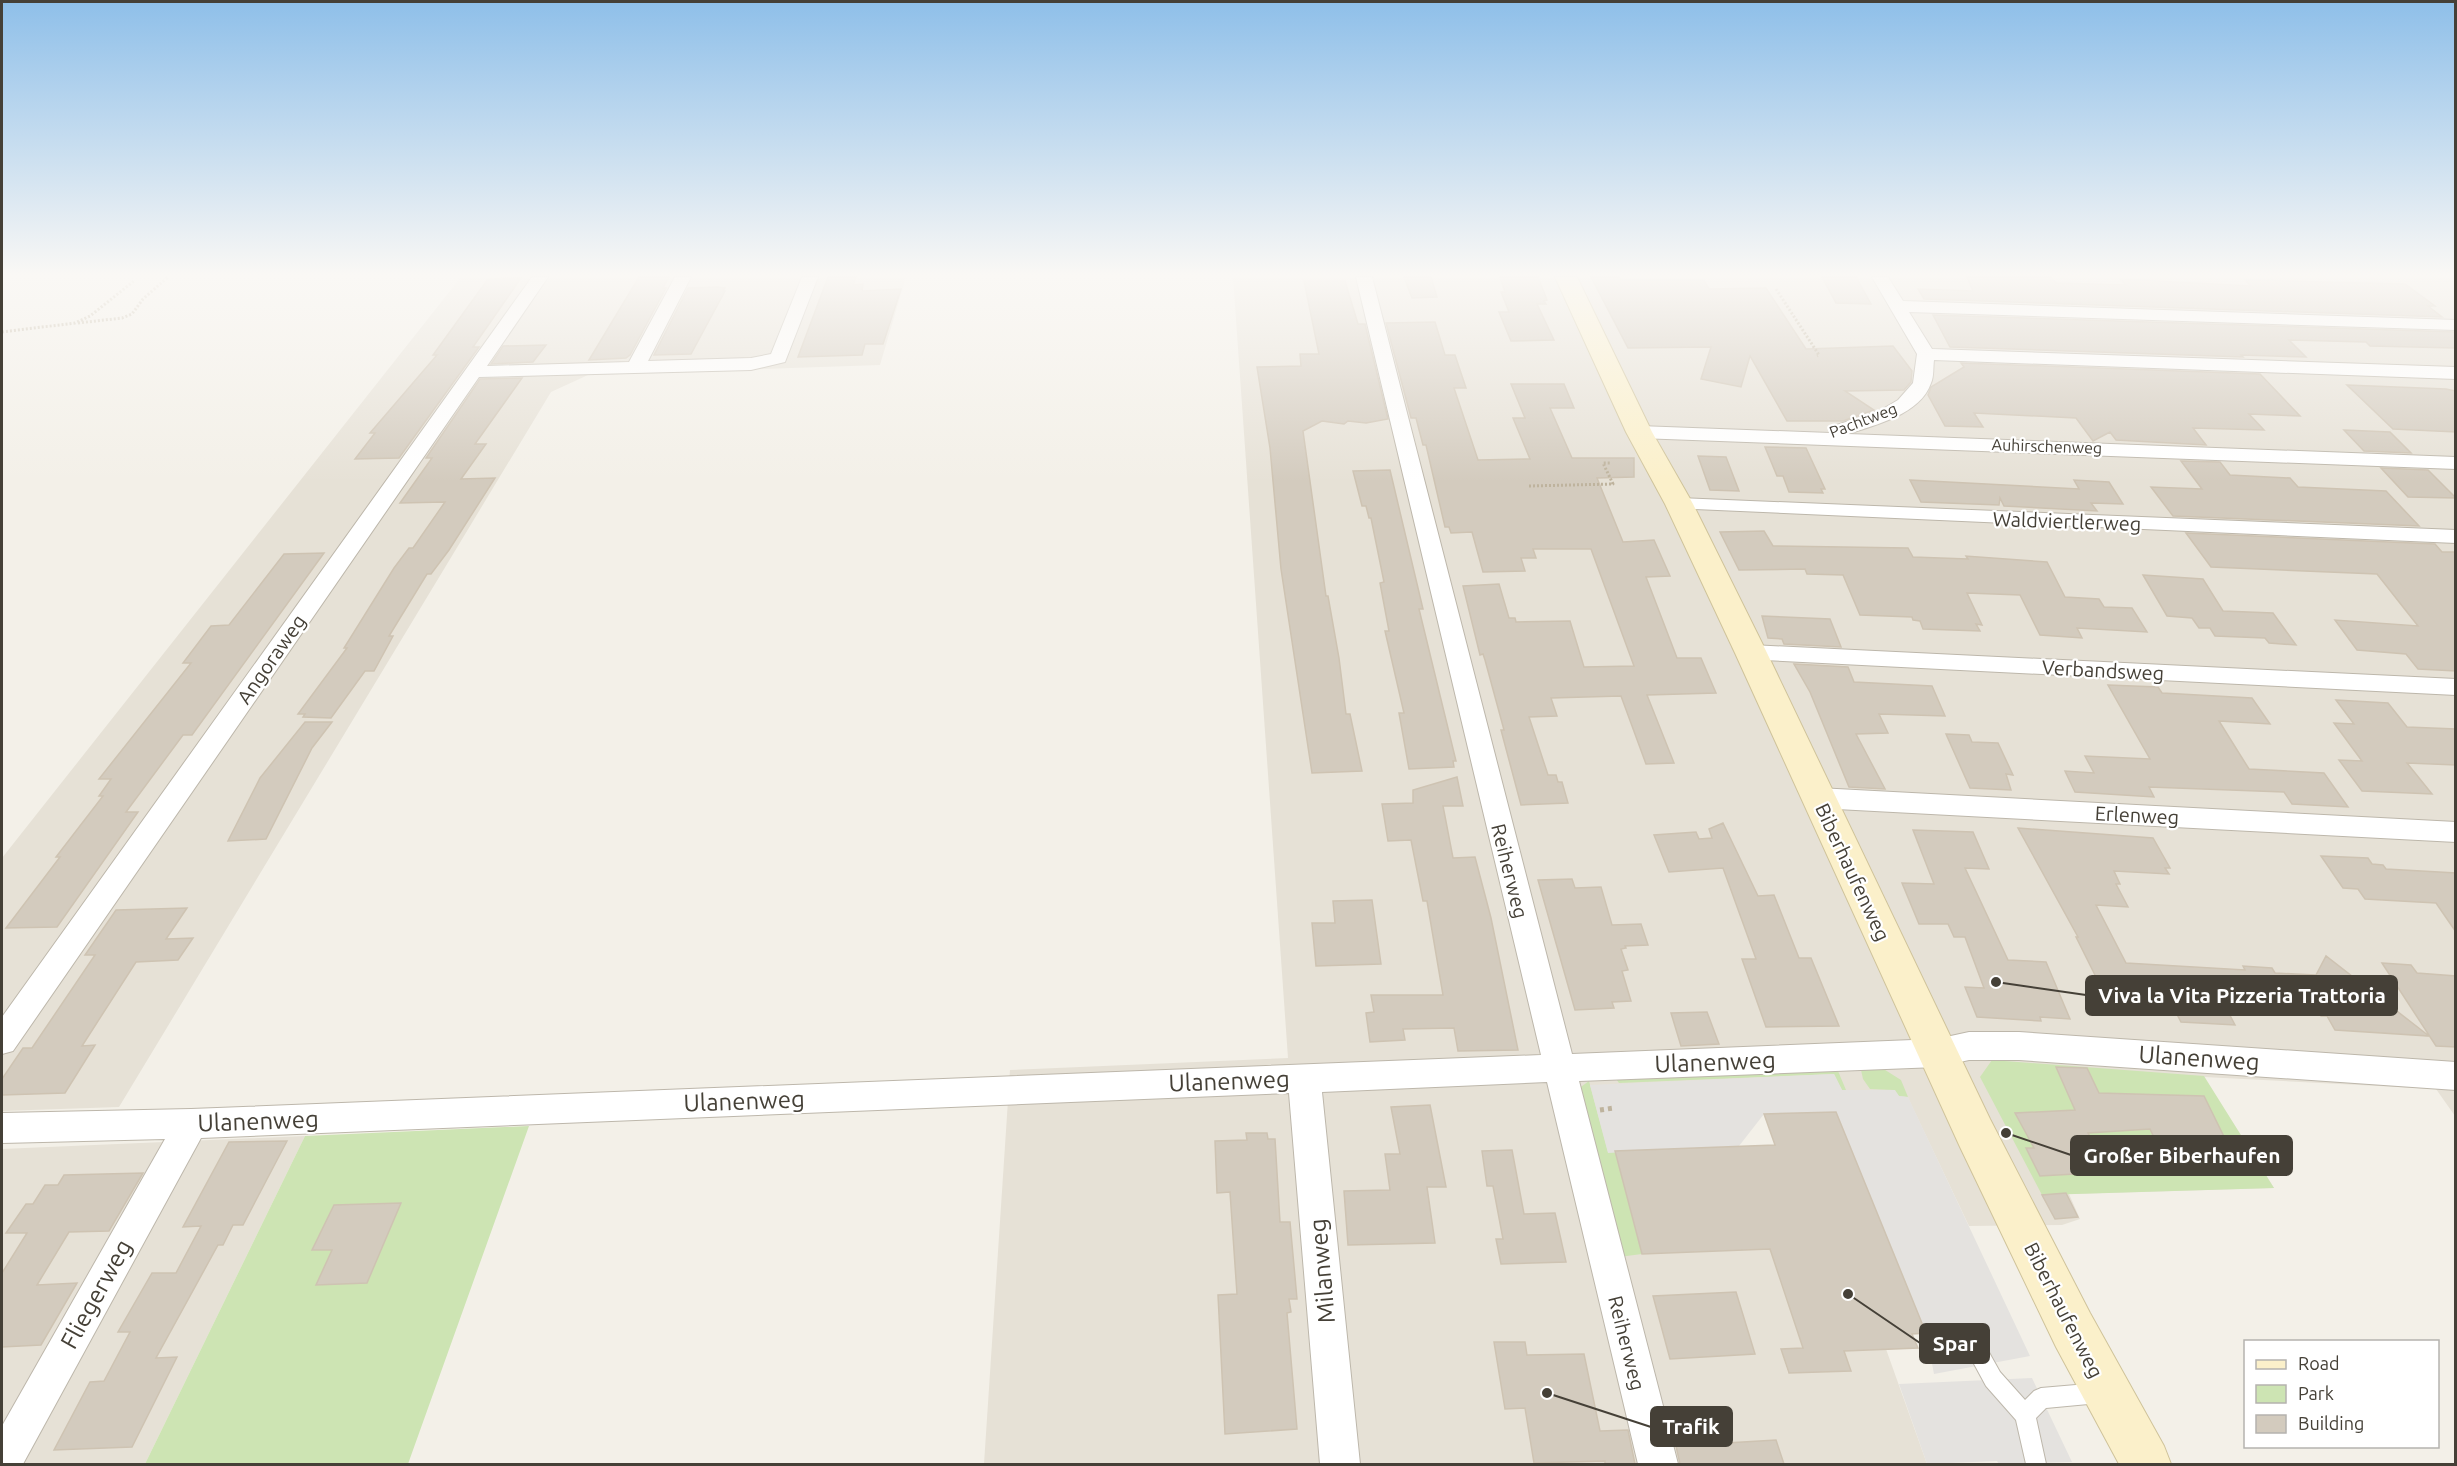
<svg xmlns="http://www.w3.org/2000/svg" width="2457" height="1466" font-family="Ubuntu,sans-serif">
<rect width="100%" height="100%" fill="#f3f0e8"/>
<path fill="#e6e1d6" d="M461,277H906L880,365L588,375L551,392L119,1107L2,1111V858Z
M1233,277H2455V1116L2436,1089L2204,1077L2274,1188L2069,1194L2080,1219L2062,1225L1969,1226L1908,1098L1842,1090L1615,1151L1642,1254L1770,1249L1803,1348L1781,1349L1788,1373L1851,1371L1844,1351L1886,1349L1927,1464H984L1010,1070L1288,1058Z
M305,1136L145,1464H2V1149Z"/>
<path fill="#cde4b3" d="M1992,1060L2204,1076L2274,1188L2042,1195L1980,1077Z
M1882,1068L1901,1080L1908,1097L1899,1096L1894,1090L1870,1089L1863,1079L1861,1070Z
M1838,1071L1846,1090H1842L1834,1074L1619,1083L1616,1079Z
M1589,1081L1608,1152L1615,1151L1642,1254L1619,1257L1578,1089Z
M529,1126L408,1464H145L305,1136Z"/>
<path fill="#e4e2df" d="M1834,1074L1842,1090H1895L1899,1096L1908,1097L2030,1356L1934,1374L1926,1333L1836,1112L1764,1114L1739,1146L1608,1153L1590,1085Z
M2032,1378L2072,1462L1999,1464L1997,1461L1927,1464L1899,1384Z"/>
<path fill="#d3cbbe" stroke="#cec3b2" stroke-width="1.5" d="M639,277H669L663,288H666L630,355L626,358L589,360Z
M828,277H856L853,285L863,284L862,291L901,289L883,344H865L862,355L798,357Z
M1404,277H1431L1437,297L1412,298Z
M1500,277H1538L1547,300L1544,301L1546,304H1537L1554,340L1511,341L1499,312H1509L1501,292H1505Z
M1591,277H1619L1621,280H1704L1709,289L1766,288L1806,349L1893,346L1912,371L1911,382L1904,390L1845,391L1874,410L1843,421H1787L1750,356L1741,387L1701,379L1711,347L1628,348Z
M1822,277H1856L1871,304L1836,303Z
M1967,277H2051L2056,283L2126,285L2120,279L2251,286L2245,280L2405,284L2435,306H2428L2442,317L1924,299L1918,289L1973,291Z
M521,278L473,347H479L399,458L355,459L375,433H370L437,355H433L488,279Z
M1304,281H1345L1358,324H1365L1388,419L1366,423L1348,421L1344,424L1322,421L1303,431L1326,596H1328L1339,658L1346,714H1350L1362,771L1312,773L1281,569L1270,448L1257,367L1301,366L1300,354H1319Z
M718,287L725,288L723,291H725L691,354L654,355L688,288Z
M1933,315L2456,332V348L2370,346L2366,342L2289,340L2306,357L2241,355L2243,357L1950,347Z
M1435,322L1445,355H1455L1466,388H1454L1478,460L1530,459L1513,418H1525L1511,384H1564L1574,408H1550L1572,458H1634V477L1597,478L1623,542L1654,540L1670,576L1646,577L1677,658H1701L1716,693L1647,695L1674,763L1646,764L1621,696L1551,698L1557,716L1529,717L1548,775H1556L1558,782H1562L1568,803L1521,805L1501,730H1504L1485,660L1483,654L1480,655L1463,586L1499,584L1509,618H1515L1516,622L1570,621L1584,667L1634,666L1591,549H1533L1536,558H1521L1525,571L1483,572L1472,532L1451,533L1449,527H1445L1426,445H1423L1416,418H1411L1386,323Z
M546,345L533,362L491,364L503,346Z
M1961,363L2260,374L2300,416L2249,414L2264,430L2193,428L2206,445L2116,440L2110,432L2093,441L2076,418L1974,413L1983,427L1945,426L1928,395L1931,387L1964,367Z
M522,378L475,444H486L461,479L495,478L449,550L431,574H427L389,636H393L374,671H365L331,718L303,717L305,714H298L347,648H344L394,568L409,548H413L445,502L400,503L432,458H426L480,379Z
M2347,385L2446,389L2456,391V432L2393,429Z
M2344,430L2390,432L2411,453L2364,451Z
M1765,447L1806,448L1825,489H1821L1823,493L1789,492L1783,476H1777Z
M1698,456L1726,457L1739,491L1710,490Z
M2181,461L2220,462L2230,475L2290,478L2298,487L2386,491L2419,526L2173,516L2151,487L2202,489Z
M2381,468L2428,470L2456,498L2408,497Z
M1390,470L1423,609H1419L1456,761H1453L1454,767L1409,769L1399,713H1404L1385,631H1389L1380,583L1384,582L1371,518H1369L1366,506H1362L1353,471Z
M1910,480L2079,489L2074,480L2109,482L2123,504L2091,503L2097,511L2004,506L2000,498L1999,505L1921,502Z
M1764,531L1773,546L1908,548L1913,557L1968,559L1966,556L2047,562L2065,597L2099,599L2104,607L2132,608L2147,632L2077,628L2082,638L2040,635L2020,595L1967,593L1982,625L1976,624L1980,631L1923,629L1920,621L1913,620L1912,617L1860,615L1843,575L1807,574L1805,569L1739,570L1720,532Z
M2186,533L2435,544L2442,552H2456V671L2418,669L2406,654L2357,650L2335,620L2418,626L2377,574L2211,567Z
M324,553L192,735H183L126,812H138L57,927L6,928L60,857H56L103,796H99L111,779H99L191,663H183L211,626L229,625L284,554Z
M2143,575L2203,579L2223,611L2273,613L2296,645L2269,643L2265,638L2215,636L2210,628H2199L2192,618L2167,616Z
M1762,616L1830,619L1841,647L1784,644L1782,639L1768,638Z
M1794,664L1848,667L1854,682L1932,686L1945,716L1879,714L1888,733L1856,734L1885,789L1849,787L1810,692Z
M2108,685L2158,687L2162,693L2252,698L2270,724L2219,721L2249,769L2324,773L2348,807L2292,804L2284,792L2149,787L2154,797L2075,792L2065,771L2094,773L2085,756L2150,759Z
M2336,700L2388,703L2407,727L2456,729V765L2407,763L2432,794L2362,791L2339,760L2362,761L2334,723L2354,724Z
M305,722H332L312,748L266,839L228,841L260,778Z
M1946,734L1969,735L1972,742L1998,743L2013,775L2006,774L2011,790L1970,788Z
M1457,777L1463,806H1443L1453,858L1475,857L1491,918L1518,1050L1458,1051L1454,1028L1403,1029L1405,1040L1370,1042L1366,1013L1374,1012L1371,995H1443L1427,901H1423L1411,840L1388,841L1382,804L1413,803V790Z
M1723,823L1758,896L1774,895L1799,958H1811L1839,1026L1766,1027L1742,959H1756L1723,868L1669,872L1654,835L1696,832L1699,839L1712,838L1709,829Z
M2018,828L2153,838L2170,868H2165L2169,874L2114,871L2120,884H2116L2128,907L2096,905L2126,963L2245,970L2243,966L2272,968L2275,973L2316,975L2326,956L2429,1036L2335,1030L2327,1016H2321L2319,1013L2224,1004L2235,1025L2181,1022L2171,1003L2108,1001L2076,937H2078Z
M1913,830L1973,832L1989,869L1965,868L2008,960L2046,962L2070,1019L2040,1017L2041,1021L1977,1017L1965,987L1984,988L1965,937H1954L1948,924H1919L1902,883L1934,884Z
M2321,856L2368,858L2372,864L2383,865L2386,869L2456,873V932L2436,903L2365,899L2358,889L2343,888Z
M1572,879L1575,888L1601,887L1612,925L1641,924L1648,945L1625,946L1626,948L1621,949L1628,970L1622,971L1631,1001L1612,1002L1614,1008L1575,1010L1538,880Z
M1372,900L1381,964L1316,966L1312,923H1335L1333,901Z
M187,908L166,939L193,938L178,960L136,962L82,1046L95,1045L65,1093L2,1095V1079L23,1048H32L95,955H85L116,910Z
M2382,963L2411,965L2417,973L2456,976V1047L2436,1046Z
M1707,1012L1719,1044L1681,1046L1671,1013Z
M2056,1067L2087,1068L2099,1093L2204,1096L2231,1151L2158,1146L2150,1129L2088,1133L2110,1172L2040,1176L2026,1148H2034L2015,1113L2075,1110Z
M1430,1105L1446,1187H1427L1435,1243L1348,1245L1344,1191L1390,1190L1385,1154H1400L1391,1107Z
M1836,1112L1926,1333L1912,1334L1918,1348L1844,1351L1851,1371L1789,1373L1781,1349L1803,1348L1770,1249L1642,1254L1615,1151L1775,1145L1764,1114Z
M1246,1133H1267L1268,1139H1275L1280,1222H1290L1297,1299H1289L1291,1312L1287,1313L1297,1429L1225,1434L1218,1295L1237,1294L1230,1192L1217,1193L1215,1141L1247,1140Z
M287,1141L243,1225H233L223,1245H218L156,1358L177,1357L132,1447L54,1450L90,1382L104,1381L130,1332H118L152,1273H176L201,1226L183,1227L229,1142Z
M1512,1150L1524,1214L1555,1213L1566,1262L1501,1264L1496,1239H1503L1493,1186H1487L1482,1151Z
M143,1173L109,1231L69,1232L37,1285L77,1283L41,1345L2,1347V1273L27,1233H6L26,1204H33L45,1185H58L64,1175Z
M2066,1193L2078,1217L2055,1219L2042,1195Z
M401,1203L367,1283L316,1285L332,1250H312L334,1205Z
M1736,1292L1755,1354L1670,1359L1653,1296Z
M1494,1342H1525L1527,1355L1584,1354L1600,1431L1628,1430L1635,1464H1605V1461L1534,1463L1525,1408L1505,1409Z
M1776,1440L1784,1464H1680L1676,1446Z"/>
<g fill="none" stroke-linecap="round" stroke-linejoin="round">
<g stroke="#bdb7ab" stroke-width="2">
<path id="service" d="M1970,1328L1977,1331L2000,1372L2025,1400L2034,1391L2041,1388L2099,1383L2106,1386L2109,1393L2106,1400L2099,1403L2046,1408L2036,1418L2046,1464H2026L2016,1420L1986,1386L1960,1338L1963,1331Z"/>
</g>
<g stroke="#bdb7ab" stroke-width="2">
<path id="minor" d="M532,277H548L487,366L629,362L675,277H691L648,361L751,358L771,354L802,277H818L785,362L751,370L479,377L13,1051L2,1054V1017Z
M1356,277H1372L1572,1054L1937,1039L1969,1032H2019L2456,1062V1090L2019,1060H1969L1937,1067L1579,1081L1678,1464H1638L1547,1082L1322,1092L1360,1464H1320L1289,1093L201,1138L23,1464H2V1426L165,1139L2,1143V1113L191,1109L1541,1055Z
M1872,277H1888L1903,301L2456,320V330L1909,312L1932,349L2456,367V379L1934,360C1933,367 1934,377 1931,383C1921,414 1875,425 1848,434L2456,457V469L1639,438L1629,432L1639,426L1830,433L1831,427L1881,410L1898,400L1913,383L1917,354Z
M1679,498L2456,530V543L1672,508L1668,504L1672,500Z
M1751,645L2456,679V695L1743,659L1739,653L1743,647Z
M1818,788L2456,822V842L1818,808L1809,805L1805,798L1809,791Z"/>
</g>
<g stroke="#cfc39a" stroke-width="2">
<path id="secondary" d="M1555,277H1577L1652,432L1693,504L1767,653L1990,1119L2090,1313L2164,1446L2171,1464H2119L2056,1347L1960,1147L1735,653L1665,504L1626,432Z"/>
</g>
<path stroke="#beb39d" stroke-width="3" stroke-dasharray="2 2" stroke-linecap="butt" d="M1776,289L1819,355L1817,356
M78,323L122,318L132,314L143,299L168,277
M2,332L75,323L90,316L134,281
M1529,486L1613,484L1603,463H1610"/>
<path stroke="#beb39d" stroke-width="5" stroke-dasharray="4 4" stroke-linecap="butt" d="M1600,1110L1614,1108"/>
<use href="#service" fill="#fff" fill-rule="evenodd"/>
<use href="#minor" fill="#fff" fill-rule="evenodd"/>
<use href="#secondary" fill="#fbf0ca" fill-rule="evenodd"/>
</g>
<linearGradient id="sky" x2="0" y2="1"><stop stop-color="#8ebfe9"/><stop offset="0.57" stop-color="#faf8f5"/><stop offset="1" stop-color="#faf8f5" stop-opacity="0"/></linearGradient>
<rect width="2457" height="482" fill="url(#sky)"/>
<g text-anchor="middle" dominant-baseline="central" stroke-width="4.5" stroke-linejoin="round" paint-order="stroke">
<g font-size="16" fill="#454037" stroke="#fff">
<text transform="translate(1863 420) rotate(-21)">Pachtweg</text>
<text transform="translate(2047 446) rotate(2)">Auhirschenweg</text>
</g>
<g font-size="20" fill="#454037" stroke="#fff">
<text transform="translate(2067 521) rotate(2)">Waldviertlerweg</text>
<text transform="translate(271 659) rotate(-55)">Angoraweg</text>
<text transform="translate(2103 670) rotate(3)">Verbandsweg</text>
<text transform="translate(2137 815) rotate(3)">Erlenweg</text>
<text transform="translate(1510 871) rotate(76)">Reiherweg</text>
<text transform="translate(1853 872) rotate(65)">Biberhaufenweg</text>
<text transform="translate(2064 1310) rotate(63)">Biberhaufenweg</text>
<text transform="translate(1627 1343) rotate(76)">Reiherweg</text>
</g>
<g font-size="24" fill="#454037" stroke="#fff">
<text transform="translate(2199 1058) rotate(4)">Ulanenweg</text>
<text transform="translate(1715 1062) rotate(-2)">Ulanenweg</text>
<text transform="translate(1229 1081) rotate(-2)">Ulanenweg</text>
<text transform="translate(744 1101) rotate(-2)">Ulanenweg</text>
<text transform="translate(258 1121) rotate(-2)">Ulanenweg</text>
<text transform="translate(1322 1271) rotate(-95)">Milanweg</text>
<text transform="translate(96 1294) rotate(-61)">Fliegerweg</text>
</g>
</g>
<path fill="none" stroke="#454037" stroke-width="2" d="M1996 982L2086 995M2006 1133L2071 1155M1848 1294L1920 1343M1547 1393L1651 1427"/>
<g fill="#454037" stroke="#fff" stroke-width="2">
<circle cx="1996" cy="982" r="6"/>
<circle cx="2006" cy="1133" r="6"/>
<circle cx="1848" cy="1294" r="6"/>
<circle cx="1547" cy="1393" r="6"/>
</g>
<g fill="#454037" stroke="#454037" stroke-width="2">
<rect x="2086" y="976" width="311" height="39" rx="6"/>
<rect x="2071" y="1136" width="221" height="39" rx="6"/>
<rect x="1920" y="1324" width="69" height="39" rx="6"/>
<rect x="1651" y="1407" width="81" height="39" rx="6"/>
</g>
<g font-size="21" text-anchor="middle" font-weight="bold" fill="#fff">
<text x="2242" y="1003">Viva la Vita Pizzeria Trattoria</text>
<text x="2182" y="1163">Großer Biberhaufen</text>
<text x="1955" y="1351">Spar</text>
<text x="1691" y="1434">Trafik</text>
</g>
<rect width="2457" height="1466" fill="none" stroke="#454037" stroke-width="6"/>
<rect x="2244" y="1340" width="195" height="108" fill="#ffffff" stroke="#b5b3af" stroke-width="1.5"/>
<rect x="2256" y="1360" width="30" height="9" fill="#fbf0ca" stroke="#b5b3af" stroke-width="1.5"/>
<text x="2298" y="1370" font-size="18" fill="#454037">Road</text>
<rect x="2256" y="1385" width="30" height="18" fill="#cde4b3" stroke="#b5b3af" stroke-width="1.5"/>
<text x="2298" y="1400" font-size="18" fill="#454037">Park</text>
<rect x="2256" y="1415" width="30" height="18" fill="#d3cbbe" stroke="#b5b3af" stroke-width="1.5"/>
<text x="2298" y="1430" font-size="18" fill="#454037">Building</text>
</svg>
